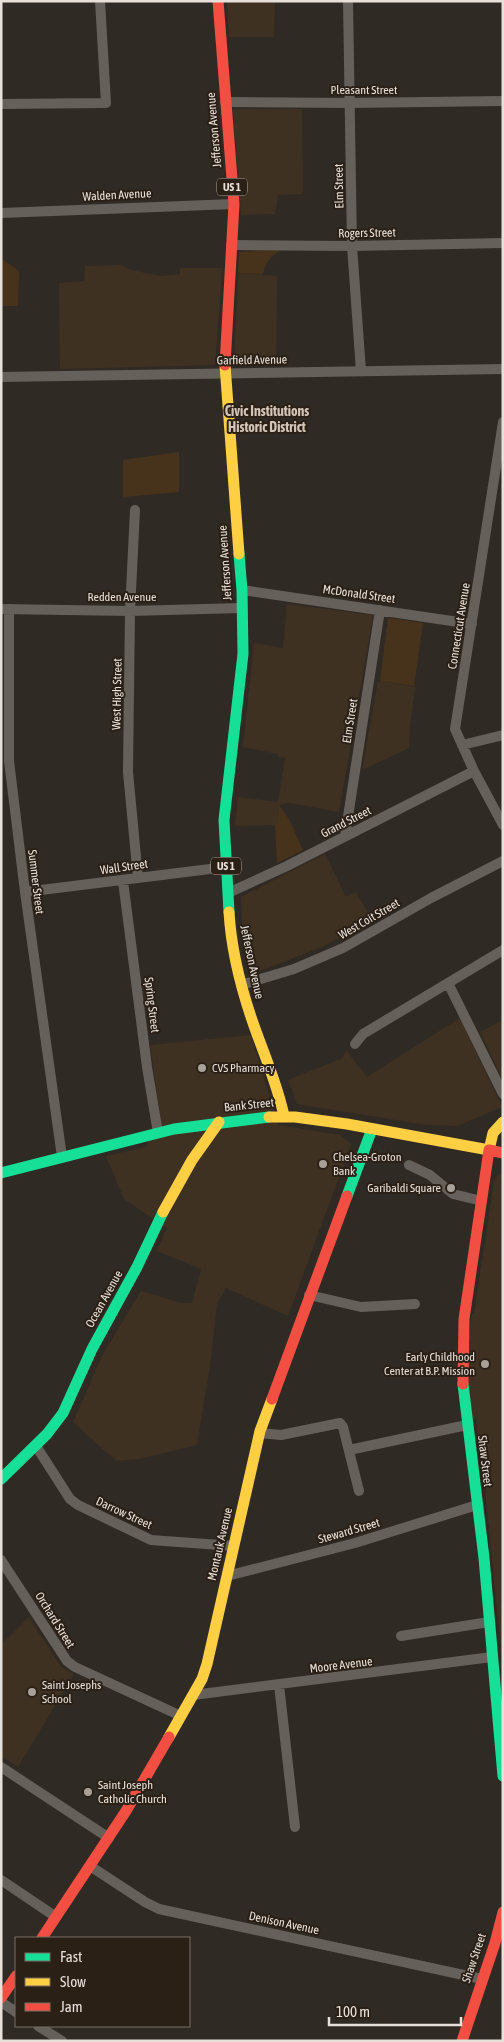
<svg xmlns="http://www.w3.org/2000/svg" width="504" height="2042" font-family="'Asap Condensed',sans-serif">
<rect width="100%" height="100%" fill="#302a24"/>
<path fill="#3f3122" d="M227,1H275L274,37H229Z
M233,109H302L303,194L278,195L275,214L241,215Z
M122,265L130,270L162,276L180,274V268H222L215,365L60,369L59,283L84,281L85,266Z
M238,273L277,276L276,364H234Z
M287,604L373,615L339,812L289,803L279,805L278,823L275,825L235,826L238,797L278,802L285,758L278,757V754L243,747L254,643L283,648Z
M378,681L415,687L410,726L409,748L362,770Z
M325,854L346,897L356,892L372,921L322,947L252,974L242,924L241,897Z
M460,1018L502,1107L457,1126L427,1125L297,1104L288,1080L343,1058L346,1050L367,1077Z
M503,1020V1080L480,1032Z
M251,1035L278,1125L340,1135L351,1144L288,1316L226,1288L217,1304L210,1366L197,1445L139,1459L116,1461L73,1422L103,1354L141,1291L181,1303H192L201,1269L157,1251L167,1228L124,1199L106,1156L145,1147L161,1120L150,1045Z
M503,1174V1669L484,1477L476,1419L472,1418L468,1382L469,1332L472,1314H474L494,1181L497,1176Z
M29,1617L61,1667L74,1674L18,1767L1,1756V1645Z"/>
<path fill="#47331b" d="M281,250C270,257 266,261 263,274L238,273L239,252Z
M1,258L19,271L18,306H1Z
M179,452V492L123,497V460Z
M388,618L423,623L414,686L380,681Z
M279,805L289,819L303,850L277,863L275,825L278,823Z"/>
<g fill="none" stroke-linecap="round" stroke-linejoin="round">
<path stroke="#66605b" stroke-width="10" d="M348,1L352,246L361,371
M225,102L350,103L503,101
M1,104L106,103L100,1
M1,213L234,204
M231,245L352,246L503,243
M1,377L503,369
M503,422L455,729L474,771L503,825
M135,510L130,611L128,772L138,878
M242,590L472,624
M1,609L130,611L242,608
M9,609V761L25,892L62,1157
M462,745L503,735
M345,836L380,610
M123,881L147,1067L158,1133
M25,892L226,867
M228,893L287,866L474,771
M448,983L503,1094
M241,985L294,969L343,948L431,898L503,861
M355,1044L363,1034L503,950
M409,1165L430,1175L453,1194L482,1201
M309,1295L361,1307L415,1304
M259,1433L281,1435L340,1423L343,1427L359,1491
M36,1446L70,1499L78,1505L151,1540L234,1546
M349,1450L467,1425
M1,1560L67,1661L75,1667L181,1716
M227,1576L355,1543L477,1505
M401,1636L489,1622
M279,1685L295,1827
M193,1695L492,1657
M1,1767L109,1838
M90,1866L145,1902L159,1909L482,1979
M1,1880L56,1917
M1,2002L16,2012
M38,2026L62,2041"/>
<path stroke="#16e098" stroke-width="11" d="M229,912L224,820L243,654L242,590L239,554
M1,1173L174,1129L269,1117
M347,1196L372,1129
M463,1384L484,1558L503,1776
M1,1479L47,1434L63,1413L92,1349L137,1267L163,1212"/>
<path stroke="#ffcf43" stroke-width="11" d="M225,365L239,554
M229,912C231,947 240,984 251,1017C262,1050 277,1082 284,1116
M269,1117H295L347,1124L489,1150L493,1133L503,1122
M163,1212L192,1160L219,1122
M169,1737L202,1679L207,1664L260,1431L272,1399"/>
<path stroke="#f24e42" stroke-width="11" d="M218,1L234,204L225,365
M463,1384L464,1319L489,1150L503,1153
M272,1399L347,1196
M42,1938L126,1811L169,1737
M1,1998L16,1976
M462,2041L495,1943L503,1912"/>
</g>
<g fill="#a8a19a" stroke="#2b2016" stroke-width="2">
<circle cx="202" cy="1068" r="5"/>
<circle cx="323" cy="1164" r="5"/>
<circle cx="451" cy="1188" r="5"/>
<circle cx="485" cy="1364" r="5"/>
<circle cx="32" cy="1692" r="5"/>
<circle cx="88" cy="1792" r="5"/>
</g>
<g text-anchor="middle" dominant-baseline="central" stroke-width="4" stroke-linejoin="round" paint-order="stroke">
<g fill="#2b2016" stroke="#afa79f" stroke-width="1">
<rect x="217" y="178.5" width="30" height="17" rx="4"/>
<rect x="211" y="857.5" width="30" height="17" rx="4"/>
</g>
<g font-size="11" font-weight="bold" fill="#e8e1da">
<text x="232" y="187">US 1</text>
<text x="226" y="866">US 1</text>
</g>
<g font-size="12" fill="#e8e1da" stroke="#2b2016">
<text x="364" y="90">Pleasant Street</text>
<text transform="translate(214 130) rotate(-95)">Jefferson Avenue</text>
<text transform="translate(339 186) rotate(-91)">Elm Street</text>
<text transform="translate(117 195) rotate(-3)">Walden Avenue</text>
<text transform="translate(367 233) rotate(-1)">Rogers Street</text>
<text transform="translate(252 360) rotate(-1)">Garfield Avenue</text>
<text transform="translate(225 563) rotate(-94)">Jefferson Avenue</text>
<text transform="translate(359 594) rotate(8)">McDonald Street</text>
<text x="122" y="597">Redden Avenue</text>
<text transform="translate(459 626) rotate(-81)">Connecticut Avenue</text>
<text transform="translate(117 694) rotate(-89)">West High Street</text>
<text transform="translate(350 721) rotate(-81)">Elm Street</text>
<text transform="translate(346 822) rotate(-27)">Grand Street</text>
<text transform="translate(124 867) rotate(-8)">Wall Street</text>
<text transform="translate(36 882) rotate(83)">Summer Street</text>
<text transform="translate(369 919) rotate(-30)">West Coit Street</text>
<text transform="translate(252 962) rotate(78)">Jefferson Avenue</text>
<text transform="translate(152 1005) rotate(83)">Spring Street</text>
<text transform="translate(249 1105) rotate(-6)">Bank Street</text>
<text transform="translate(104 1299) rotate(-61)">Ocean Avenue</text>
<text transform="translate(485 1461) rotate(83)">Shaw Street</text>
<text transform="translate(124 1513) rotate(25)">Darrow Street</text>
<text transform="translate(349 1531) rotate(-16)">Steward Street</text>
<text transform="translate(220 1544) rotate(-77)">Montauk Avenue</text>
<text transform="translate(55 1620) rotate(58)">Orchard Street</text>
<text transform="translate(341 1665) rotate(-7)">Moore Avenue</text>
<text transform="translate(284 1923) rotate(12)">Denison Avenue</text>
<text transform="translate(474 1958) rotate(-71)">Shaw Street</text>
</g>
<g font-size="12" fill="#e8e1da" stroke="#2b2016" text-anchor="start">
<text x="212" y="1068">CVS Pharmacy</text>
<text x="333" y="1157">Chelsea-Groton<tspan x="333" dy="14">Bank</tspan></text>
<text x="441" y="1188" text-anchor="end">Garibaldi Square</text>
<text x="475" y="1357" text-anchor="end">Early Childhood<tspan x="475" dy="14">Center at B.P. Mission</tspan></text>
<text x="42" y="1685">Saint Josephs<tspan x="42" dy="14">School</tspan></text>
<text x="98" y="1785">Saint Joseph<tspan x="98" dy="14">Catholic Church</tspan></text>
</g>
<g font-size="14" font-weight="bold" fill="#d2c5b7" stroke="#2b2016">
<text x="267" y="411">Civic Institutions<tspan x="267" dy="16">Historic District</tspan></text>
</g>
</g>
<rect width="504" height="2042" fill="none" stroke="#e8e1da" stroke-width="5"/>
<rect x="15" y="1937" width="175" height="90" fill="#2b2016" stroke="#776d64"/>
<rect x="25" y="1953" width="25" height="8" fill="#16e098" stroke="#776d64"/>
<text x="60" y="1962" font-size="15" fill="#e8e1da">Fast</text>
<rect x="25" y="1978" width="25" height="8" fill="#ffcf43" stroke="#776d64"/>
<text x="60" y="1987" font-size="15" fill="#e8e1da">Slow</text>
<rect x="25" y="2003" width="25" height="8" fill="#f24e42" stroke="#776d64"/>
<text x="60" y="2012" font-size="15" fill="#e8e1da">Jam</text>
<path d="M329 2017v8h132v-8" fill="none" stroke="#e8e1da" stroke-width="2.5"/>
<text x="336" y="2017" font-size="15" fill="#e8e1da" stroke="#2b2016" stroke-width="4" paint-order="stroke">100 m</text>
</svg>
